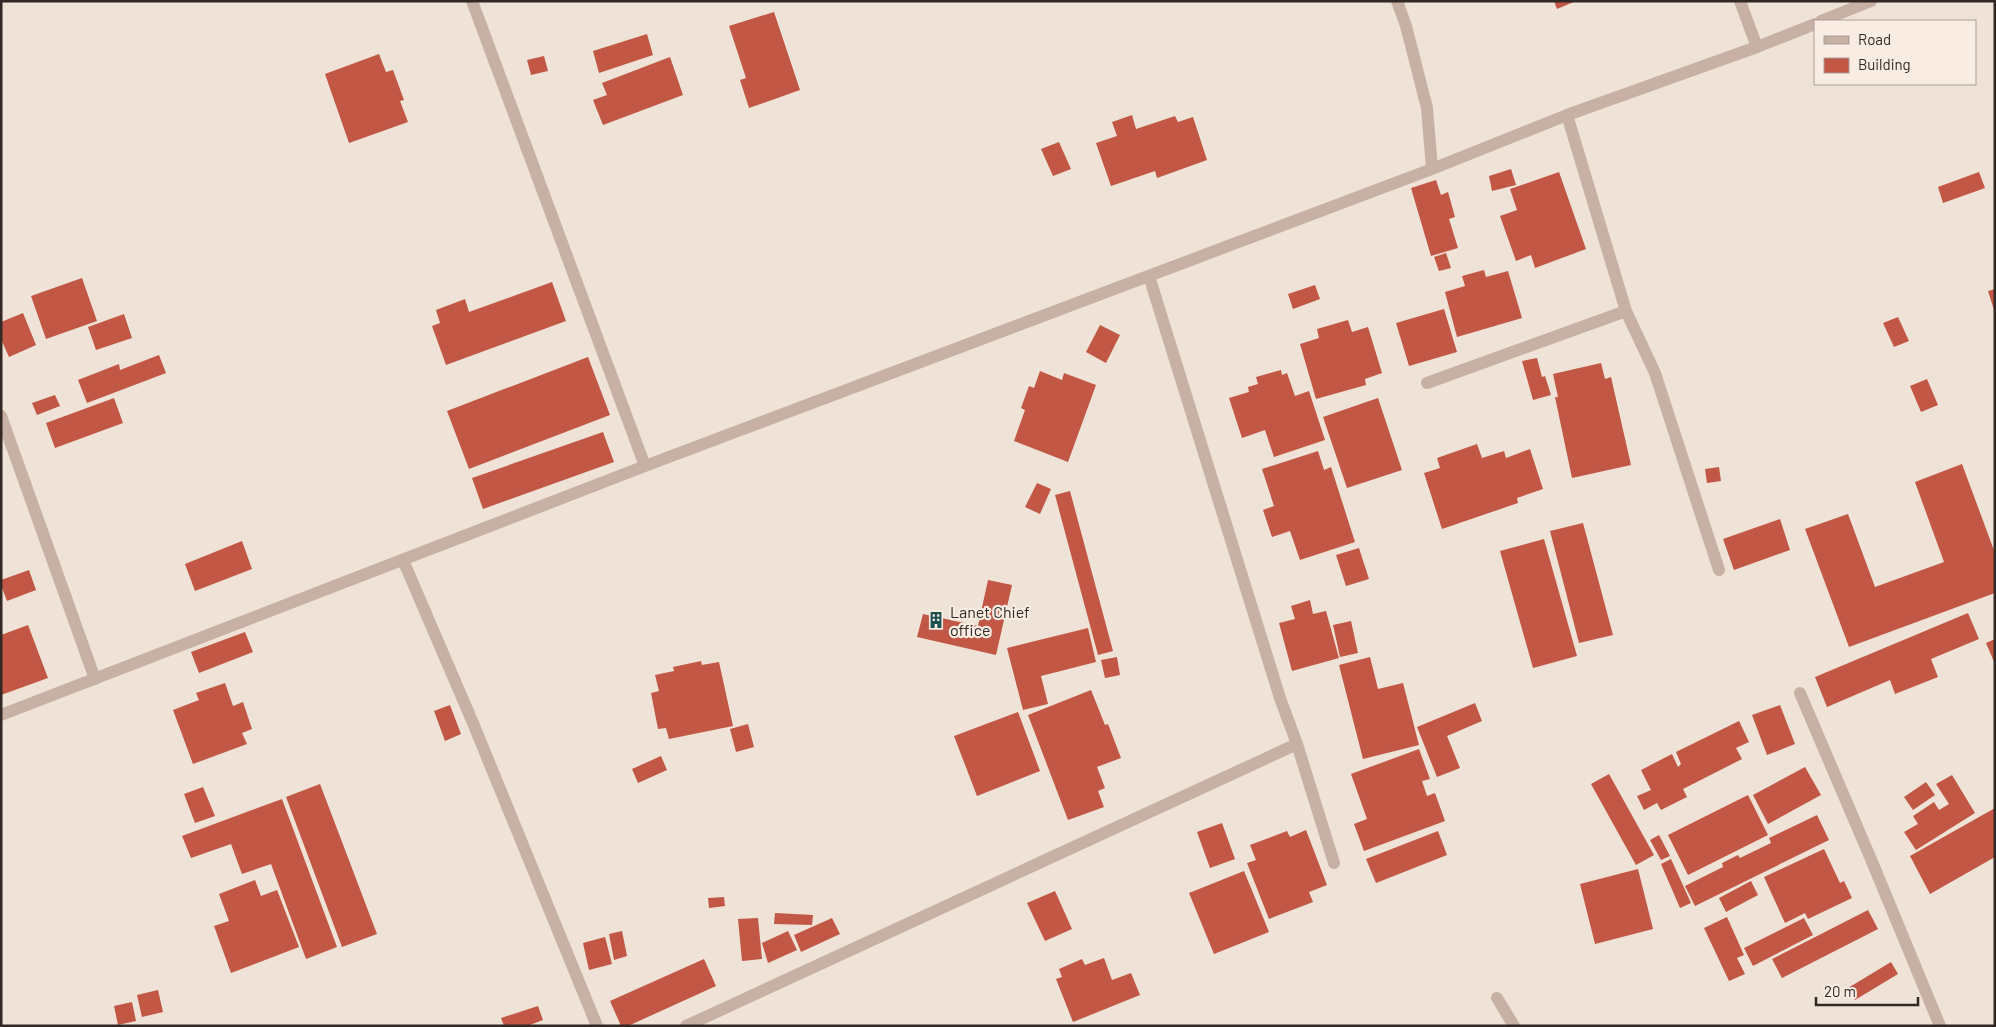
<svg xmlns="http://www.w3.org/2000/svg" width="1996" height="1027" font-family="Barlow,sans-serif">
<rect width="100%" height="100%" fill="#efe2d7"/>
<path fill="#c15744" d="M1554,1H1576L1557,9Z
M774,12L800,90L749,108L740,80L746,78L729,26Z
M647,34L653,55L599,73L593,51Z
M379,54L386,72L393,70L404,100L400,101L408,122L349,143L325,74Z
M544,56L548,71L531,75L527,60Z
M670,57L683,95L603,125L593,100L607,95L602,83Z
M1132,115L1136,129L1175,116L1178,122L1193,117L1207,160L1157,178L1155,171L1111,186L1096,143L1117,136L1112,122Z
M1059,142L1071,169L1053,176L1041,149Z
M1511,169L1516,185L1492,191L1489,176Z
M1559,172L1586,249L1535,268L1531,255L1516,261L1500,216L1517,210L1510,189Z
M1979,172L1985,188L1943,203L1938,187Z
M1436,180L1441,195L1448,192L1455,217L1449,219L1458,248L1431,256L1411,188Z
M1446,253L1451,268L1439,271L1434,257Z
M1484,270L1486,277L1508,271L1522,318L1457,337L1445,292L1465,286L1462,276Z
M82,278L97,321L46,339L31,296Z
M552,282L566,321L446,365L432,326L440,323L436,310L465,299L469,312Z
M1315,285L1320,299L1293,309L1288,294Z
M1995,289V310H1994L1988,291Z
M1444,309L1457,352L1409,366L1396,323Z
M23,313L36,345L9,357L1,339V322Z
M124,314L132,338L96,350L88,327Z
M1898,317L1909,341L1894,347L1883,323Z
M1348,320L1352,332L1368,327L1382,373L1365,379L1366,385L1316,399L1300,344L1319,338L1317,329Z
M1100,325L1120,335L1106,363L1086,352Z
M159,355L166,373L87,403L78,380L119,364L120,370Z
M588,357L610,415L469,469L447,411Z
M1537,358L1542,377L1545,376L1551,395L1533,400L1522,361Z
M1601,363L1605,379L1611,377L1631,465L1572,478L1555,397H1558L1553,374Z
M1281,370L1282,375L1287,373L1295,396L1309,391L1325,440L1274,457L1265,430L1242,438L1229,398L1249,392L1248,387L1258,384L1256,377Z
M1040,371L1062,380L1064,373L1096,385L1068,462L1014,441L1025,410L1021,408L1029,386L1034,388Z
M1927,379L1938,405L1921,412L1910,386Z
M55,395L60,406L37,415L32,403Z
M114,398L123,423L55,448L46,423Z
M1378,398L1402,470L1347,488L1323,417Z
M603,432L614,462L483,509L472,478Z
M1477,444L1482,458L1504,451L1506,458L1530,449L1543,489L1517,498L1518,503L1442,529L1424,473L1440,468L1437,458Z
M1318,451L1324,470L1331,467L1355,542L1300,560L1290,531L1272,537L1263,510L1274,506L1262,469Z
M1962,464L1995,553V593L1849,647L1805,529L1848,514L1875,587L1944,562L1915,482Z
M1719,467L1721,481L1707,483L1705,469Z
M1037,483L1051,489L1040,514L1025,507Z
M1070,491L1113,651L1098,655L1055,495Z
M1780,519L1790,550L1734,570L1723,539Z
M1583,523L1613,635L1579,643L1550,531Z
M1544,539L1577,656L1533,668L1500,551Z
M242,541L252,569L195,591L185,564Z
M1359,548L1369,579L1346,586L1336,555Z
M29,570L36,590L7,601L1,585V580Z
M988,580L1012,585L996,655L917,637L923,614L978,626Z
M1310,600L1313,614L1326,611L1339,658L1292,671L1279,623L1295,619L1291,606Z
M1968,613L1979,639L1931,659L1938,677L1895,694L1890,680L1827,707L1815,677Z
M1351,621L1358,653L1340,657L1333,625Z
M28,625L48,678L1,695V635Z
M1088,628L1096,662L1041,676L1048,704L1023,710L1007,648Z
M245,632L253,652L199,673L191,652Z
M1995,639V664L1986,643Z
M1117,657L1120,675L1105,678L1101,660Z
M1370,657L1378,689L1403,683L1419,745L1363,759L1339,665Z
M701,661L702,665L719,662L733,726L669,739L666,728L658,729L651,693L659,691L655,675L674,671L673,667Z
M225,683L233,706L243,702L252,729L242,733L247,744L193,764L173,710L199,700L196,693Z
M1091,690L1105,725L1108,724L1121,758L1097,767L1105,788L1098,791L1104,807L1068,820L1028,715Z
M1475,703L1482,721L1447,736L1460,768L1437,777L1417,727Z
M450,705L461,734L445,741L434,711Z
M1780,705L1795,744L1767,755L1752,715Z
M1018,712L1040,771L977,796L954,736Z
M1739,721L1749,742L1736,748L1742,759L1683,789L1687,797L1661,810L1657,803L1644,810L1637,796L1651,790L1641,770L1672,754L1678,767L1681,764L1676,752Z
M748,724L754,747L736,752L730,729Z
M1419,749L1430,779L1422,781L1427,796L1435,793L1445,821L1364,851L1354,824L1367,819L1351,774Z
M661,756L667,770L638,783L632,769Z
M1805,767L1821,795L1768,824L1753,795Z
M1609,774L1654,855L1636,865L1591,784Z
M1952,775L1975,813L1916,850L1904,832L1918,824L1913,816L1934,802L1939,810L1949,804L1936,784Z
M1926,782L1935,795L1913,810L1904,797Z
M320,784L377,934L342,947L286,797Z
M203,787L215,816L195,823L184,794Z
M1748,795L1768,835L1688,875L1668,835Z
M282,799L337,947L306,959L271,864L242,874L231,844L191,858L182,836Z
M1995,808V857L1930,894L1910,856Z
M1817,815L1829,840L1695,906L1685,886L1723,867L1722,863L1738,855L1740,858L1771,843L1769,838Z
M1222,823L1235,859L1210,868L1197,832Z
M1306,830L1327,885L1309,892L1313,902L1269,919L1247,863L1256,860L1250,845L1287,831L1290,837Z
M1438,831L1447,855L1376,883L1366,859Z
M1659,835L1670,856L1661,860L1650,840Z
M1824,849L1840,883L1844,881L1852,898L1808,919L1805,913L1785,923L1764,877Z
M1671,859L1691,903L1680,908L1661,864Z
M1638,869L1653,929L1595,944L1580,884Z
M1244,871L1269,932L1214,954L1189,893Z
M255,880L261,896L277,890L299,947L231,973L214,926L229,921L219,894Z
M1751,881L1758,895L1726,912L1719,898Z
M1055,891L1072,929L1045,941L1027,903Z
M724,897L725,906L709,908L708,898Z
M1868,910L1878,929L1782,978L1772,959Z
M775,913L813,915L812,925L774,924Z
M1727,917L1744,955L1737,958L1745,974L1729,981L1704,928Z
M758,918L762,959L742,961L738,919Z
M832,918L840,934L801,952L794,935Z
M1804,918L1813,935L1753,966L1744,948Z
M622,931L627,956L614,960L609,934Z
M788,931L797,950L768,963L762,943Z
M605,937L612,964L589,970L583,943Z
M1104,958L1112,980L1131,973L1140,995L1073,1022L1056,979L1062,977L1059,969L1082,959L1085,965Z
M704,959L716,986L628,1026H621L610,1001Z
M1891,962L1898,974L1855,1000L1848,988Z
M158,990L163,1012L142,1017L137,995Z
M132,1002L136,1021L118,1025L114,1006Z
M538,1006L543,1020L527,1026H504L501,1018Z"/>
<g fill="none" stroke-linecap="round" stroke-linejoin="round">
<path stroke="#c6b1a4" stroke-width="12" d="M1740,1L1757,47"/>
<path stroke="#c6b1a4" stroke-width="12" d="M472,1L645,466
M1397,1L1406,26L1427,108L1432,169
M1821,21L1871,1
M1567,115L1626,311L1655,373L1719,570
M1149,276L1280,698L1297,744L1334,863
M1427,383L1626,311
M1,416L95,679
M403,560L473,723L597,1026
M1800,693L1873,864L1940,1026
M1,715L645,466L1432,169L1567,115L1757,47L1815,24
M1497,998L1514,1026
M686,1026L1297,744"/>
</g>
<defs>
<g id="building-bare" transform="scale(1.35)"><path d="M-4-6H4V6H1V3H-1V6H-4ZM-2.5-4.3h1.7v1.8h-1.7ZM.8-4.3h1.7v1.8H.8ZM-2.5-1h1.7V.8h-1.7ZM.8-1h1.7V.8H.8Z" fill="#1d5150" stroke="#f8ece3" stroke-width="2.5" paint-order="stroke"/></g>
</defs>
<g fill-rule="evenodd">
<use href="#building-bare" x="936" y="620"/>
</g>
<g text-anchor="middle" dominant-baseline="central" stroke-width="4.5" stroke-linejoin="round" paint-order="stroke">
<g font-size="16" fill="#322825" stroke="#f8ece3" text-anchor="start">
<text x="950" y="611">Lanet Chief<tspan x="950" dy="18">office</tspan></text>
</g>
</g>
<rect width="1996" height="1027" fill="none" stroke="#322825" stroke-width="5"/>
<rect x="1814" y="20" width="162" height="65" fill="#f8ece3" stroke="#a99e97"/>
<rect x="1824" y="36" width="25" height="8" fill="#c6b1a4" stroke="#a99e97"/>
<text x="1858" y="45" font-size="15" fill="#322825">Road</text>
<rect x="1824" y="58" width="25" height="15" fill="#c15744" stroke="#a99e97"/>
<text x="1858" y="70" font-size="15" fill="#322825">Building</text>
<path d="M1816 997v8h102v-8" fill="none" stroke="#322825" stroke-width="2.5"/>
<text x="1824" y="997" font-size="15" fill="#322825" stroke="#f8ece3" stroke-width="4" paint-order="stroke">20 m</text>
</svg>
